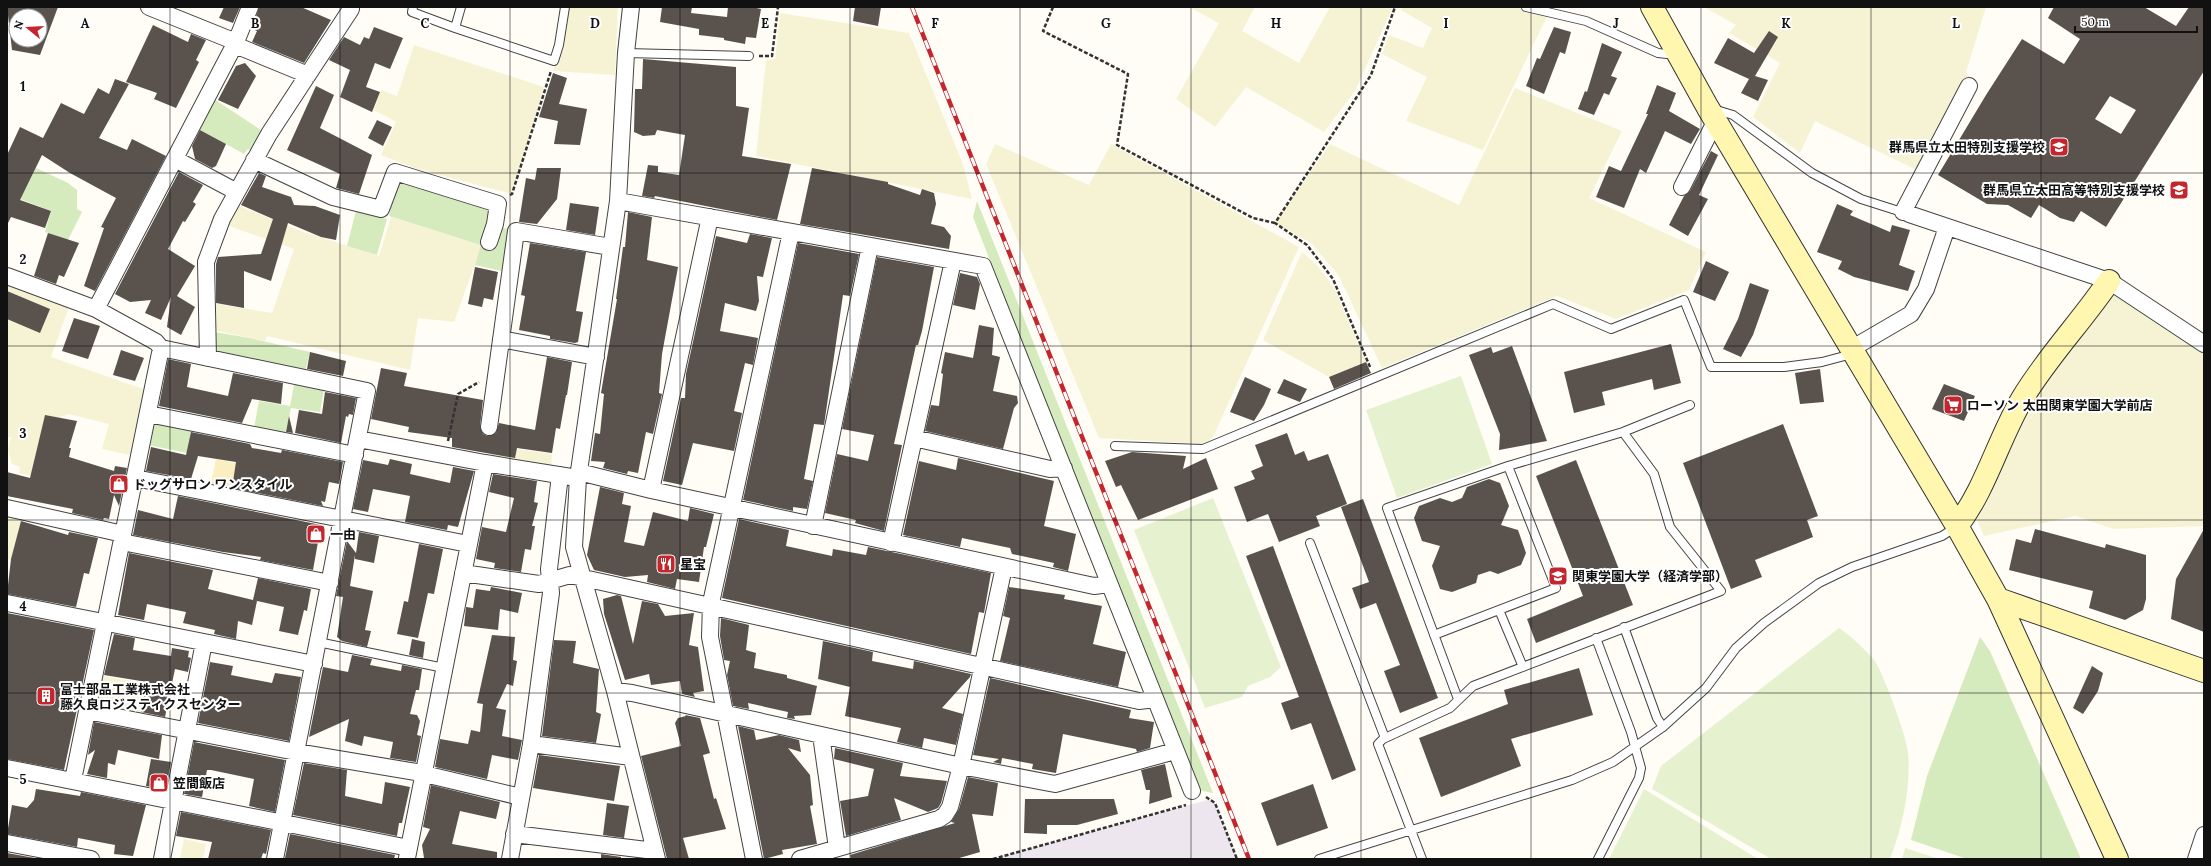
<svg xmlns="http://www.w3.org/2000/svg" width="2211" height="866" font-family="Lora,'Noto Sans JP',serif">
<rect width="100%" height="100%" fill="#fffdf5"/>
<path fill="#eee6ef" d="M1211,799L1215,803L1237,859H993Z"/>
<path fill="#f6f3d4" d="M567,7H618L615,75L553,71L560,47Z
M1189,7H1255L1242,31L1299,63L1330,7H1393L1355,91L1324,132L1246,87L1215,127L1176,99L1219,23Z
M1402,7H1517L1548,14L1483,150L1406,121L1427,77L1382,54L1389,35L1423,48L1432,28L1401,10Z
M1704,7H1986L1966,72L1972,80L1923,173L1815,121L1800,153L1753,117L1780,63L1729,33L1736,25Z
M780,13L909,33L963,164L972,199L756,156L766,60L775,59Z
M414,45L544,87L512,194L414,168L381,155L396,122L374,110L381,90L397,96Z
M1515,88L1622,131L1589,198L1706,252L1689,290L1616,319L1557,296L1382,368L1339,276L1311,243L1275,223L1330,144L1459,205Z
M995,144L1089,185L1111,144L1299,247L1213,437L1204,444L1099,438L986,164Z
M234,204L301,231L379,256L391,217L482,245L454,322L418,318L410,370L267,336L265,341L213,330V303L272,313L294,249L224,224Z
M1302,252L1317,265L1334,288L1366,362L1329,377L1263,340Z
M7,282L70,304L51,357L152,392L144,433L135,431L130,455L102,449L109,424L69,414L58,418L45,415L31,476L19,473L20,467L12,464L8,450L11,437H7Z
M2113,291L2204,351V526L2114,529L2075,516L1984,536L1977,520L2025,408Z
M494,446L552,454L551,467L491,457Z
M7,509L23,514L11,560L7,559Z
M101,676L145,683L140,714L101,706L97,699Z
M184,839L206,844L203,859H180Z"/>
<path fill="#d5ebbd" d="M214,99L267,134L256,154L248,149L244,154L197,128Z
M36,168L68,183L77,190V209L82,212L68,240L45,232L51,211L20,199Z
M403,183L485,204L491,213L482,245L496,247L499,227L516,231L510,273L475,265L481,245L389,216L396,187Z
M977,201L1213,793L1197,790L973,217Z
M356,211L387,219L377,255L347,246Z
M214,332L250,338L310,352L305,371L215,354Z
M295,379L325,385L320,412L291,408L285,434L254,428L259,401L290,406Z
M160,419L193,425L187,453L148,445L152,424Z
M1980,637L1990,651L2081,859H1967L1911,840L1927,776Z"/>
<path fill="#fbeec1" d="M216,459L248,466L244,481L233,479L231,492L210,488Z"/>
<path fill="#e6f2cf" d="M1461,376L1492,464L1397,498L1366,410Z
M1213,498L1281,667L1270,677L1248,686L1242,697L1205,708L1134,530Z
M1839,628C1851,636 1865,649 1875,661C1883,673 1907,737 1908,752C1911,787 1903,826 1890,859H1771L1652,789L1661,766Z
M1644,789L1758,859H1609Z
M1905,848L1939,859H1902Z"/>
<path fill="#5a524d" fill-rule="evenodd" d="M7,7H58L40,55L12,50ZM16,16H40V40H16Z
M224,7H240L233,23L219,18Z
M259,7H301L331,20L304,63L252,42L257,31L252,29Z
M662,7H692L691,13L727,17L728,7H752L761,9L756,38L746,37L745,44L724,40V38L699,35V29L660,22Z
M855,7H881L878,26L853,21Z
M2054,7H2144L2176,26L2189,7H2204V71L2106,227L2081,211L2074,222L2060,218L2039,205L2031,218L2008,205L1987,204L1938,175L1986,95L2022,39L2064,64L2080,39L2048,18ZM2110,96L2136,110L2121,134L2095,119Z
M153,25L188,42L191,34L206,40L196,60L199,62L176,108L154,99L157,93L126,82Z
M374,27L403,38L390,69L375,63L366,87L380,92L372,112L340,97L350,70L329,60L344,37L360,45L364,37L369,39Z
M1554,27L1571,32L1565,54L1560,52L1544,94L1526,86L1537,58L1540,59Z
M1769,31L1778,37L1755,76L1768,80L1758,101L1741,93L1749,79L1714,63L1728,38L1754,53Z
M1602,43L1622,52L1611,76L1617,78L1609,95L1604,93L1594,115L1578,109L1585,91L1587,92Z
M643,59L736,67V106L749,108L742,156L791,164L777,220L655,196L654,198L642,196L648,165L658,166V172L679,175L685,135L657,130L655,135L643,136L634,132L635,89H642Z
M245,63L256,76L238,109L218,100L236,66Z
M553,73L567,78L559,104L587,109L580,145L554,144L558,121L539,117Z
M115,79L129,84L99,138L127,150L132,139L166,156L95,291L84,286L104,228L101,227L116,198L70,173L42,155L20,200L51,211L45,228L11,217L7,225V155L20,127L43,138L61,103L84,114L98,88L109,94Z
M1657,85L1676,93L1669,111L1700,129L1691,144L1665,131L1646,173L1640,169L1624,208L1596,197L1609,166L1621,171L1648,114H1646Z
M316,86L334,95L320,128L372,155L359,194L336,188L340,174L287,150Z
M377,120L392,127L383,146L368,138Z
M200,130L226,144L216,166L212,168L195,159L192,146Z
M1711,151L1718,155L1699,195L1708,199L1688,236L1669,225L1684,196L1690,191Z
M537,168H561L557,199L537,224L519,222L526,178L535,180Z
M812,168L888,182V184L920,195L922,189L934,193L936,204L931,224L944,227L951,236L949,249L800,224Z
M179,172L203,185L193,202L196,204L185,222L183,221L168,249L195,266L177,296L195,307L181,335L167,327L171,297L161,320L145,313L151,300L130,302L115,294Z
M259,173L266,176L262,187L291,197L294,205L315,206L340,215L336,240L321,237L288,223L271,281L244,271V308L216,303V264L218,257L261,254L273,219L241,205Z
M570,203L599,207L595,235L566,230Z
M1837,204L1853,211L1850,215L1890,232L1892,225L1910,230L1899,265L1915,271L1908,291L1854,277L1838,269L1842,261L1817,252Z
M628,212L652,217L647,260L678,267L662,354L659,393L662,394L653,434L646,432L638,473L628,471L627,474L603,468L605,462L591,461L595,433L600,434L604,394L601,393L617,299H616L623,247H625Z
M48,233L79,243L64,277L59,275L56,284L34,276Z
M750,234L772,238L763,277L757,276L759,301L756,311L725,303L720,331L758,338L753,365L745,363L734,411L742,413L734,451L693,443L682,485L663,481L681,398H685L686,374L716,236L747,243Z
M530,243L586,252L576,311L583,312L578,342L575,343L550,339V336L519,330L525,296L521,295Z
M798,243L859,254L850,296L843,295L824,425L814,424L804,479L813,481L807,509L793,507V511L743,500Z
M877,257L934,267L922,331L918,345H916L894,444L902,445L884,531L855,523L856,520L825,513L837,454L868,461L874,435L842,429Z
M1706,261L1729,272L1715,301L1693,292Z
M475,267L498,272L493,300L484,298L482,307L468,304Z
M960,273L977,277L980,284L975,310L953,305Z
M1750,283L1769,290L1753,335L1741,357L1723,349L1738,319Z
M7,291L50,309L40,333L7,319Z
M74,318L100,326L88,359L62,351Z
M979,325L994,328L992,355L1000,357L993,391L1017,396L1018,403L1014,408L1003,449L925,431L931,405L939,406L943,374L941,373L945,352L973,358Z
M1671,344L1681,383L1654,390L1652,379L1602,392L1605,405L1574,413L1564,372Z
M1512,346L1547,441L1499,450L1500,434L1469,355L1491,347L1493,353Z
M121,350L144,358L135,381L113,375Z
M310,352L346,361L343,376L307,369Z
M547,357L572,362L567,395H566L560,429L556,428L552,453L517,448L515,458L452,447V438L408,432L409,427L371,419L381,368L407,373L404,386L483,400L480,426L483,434L487,436L496,433L499,423L535,430Z
M168,359L191,364L187,387L228,396L233,373L283,383L281,404L252,399L242,423L159,406Z
M1366,362L1371,373L1334,389L1329,377Z
M1820,369L1824,402L1800,404L1795,373Z
M1245,377L1271,389L1264,405L1254,421L1230,412Z
M1284,379L1307,389L1300,402L1277,393Z
M1944,384L1975,396L1964,421L1932,409Z
M325,392L356,398L353,415L349,414L348,417L346,416L341,443L295,433L299,410L322,414Z
M45,415L77,421L69,448H71L69,457L114,471L115,466L127,468L119,506L114,495L109,519L104,518L103,520L72,513L73,509L7,496V472L30,478Z
M289,416L293,433L286,432Z
M1783,424L1818,516L1807,520L1813,537L1755,560L1762,577L1731,589L1683,463Z
M191,432L250,444L252,448L281,453L282,450L343,462L339,484L329,482L325,502L321,501L323,506L232,488L236,462L198,456L191,479L146,471L151,447L186,455Z
M1287,433L1295,455L1304,451L1308,461L1328,454L1347,504L1316,516L1320,526L1279,542L1268,514L1247,522L1234,487L1255,479L1251,471L1263,466L1255,445Z
M1132,452L1186,456L1183,469L1206,458L1218,489L1138,520L1121,485L1116,487L1105,461Z
M958,458L1054,481L1044,526L1076,534L1068,571L1053,567L1054,563L1012,554L1010,548L962,538L960,547L903,535L919,461L956,470Z
M390,459L412,464L410,474L450,483L453,467L474,471L458,527L448,525L447,530L405,522L410,496L373,489L368,512L353,509L363,460L388,465Z
M1576,460L1633,605L1536,643L1527,619L1583,596L1536,476Z
M493,474L537,481L534,502L538,503L532,526H535L531,550L525,549L521,572L494,568L495,563L476,559L482,527L506,532L514,498L489,492Z
M1489,479L1500,483L1509,506L1501,525L1518,530L1526,553L1521,565L1498,574L1490,571L1478,575L1476,583L1452,592L1440,589L1432,566L1440,546L1422,541L1414,518L1419,506L1440,498L1452,502L1462,498L1467,487Z
M600,487L624,493L622,504L631,506L624,542L644,546L653,512L688,521L690,508L714,514L706,547H704L699,582L677,579L675,589L647,582L648,575L625,577L594,570L587,555Z
M178,496L321,525L313,570L260,560L261,557L223,552L133,535L138,510L173,519Z
M1363,499L1438,698L1400,713L1384,671L1400,665L1376,603L1360,609L1352,588L1369,582L1341,507Z
M739,519L789,530L786,546L832,556L833,549L866,555L868,547L991,573L984,613L979,612L971,654L722,598Z
M21,521L68,535L69,532L98,538L89,574L84,573L76,607L7,594L11,559Z
M2035,529L2105,548L2106,544L2146,555V599L2143,610L2125,620L2089,608L2093,591L2009,570L2016,539L2031,543Z
M2204,529V632L2171,619L2176,579Z
M359,532L379,536L374,563L355,559V555L350,586L373,591L365,630L371,631L367,647L342,641L337,637L343,597L336,596L347,541L356,553Z
M419,544L443,549L434,594L428,593L418,638L397,634L404,601L408,602Z
M1273,546L1356,770L1332,780L1311,723L1291,730L1281,703L1299,697L1246,556Z
M129,553L213,570L208,589L257,601L252,625L238,621L236,639L214,634L215,630L183,623L186,612L147,604L144,620L118,615Z
M258,578L311,589L307,611L304,610L298,635L279,631L284,607L253,600Z
M491,587L522,593L518,613L500,609L498,630L464,626L466,607L473,608L476,589L490,591Z
M1009,587L1065,595L1064,599L1102,606L1093,644L1126,652L1118,687L1000,661L1010,618L1003,616Z
M617,595L621,596L633,644L642,601L658,604L665,616L694,613L689,645L698,647L704,691L693,693L695,697L682,694L680,681L651,685L649,674L625,680L604,614L603,599Z
M7,613L94,630L64,770L7,759Z
M721,618L749,625L746,650L756,653L754,668L787,675V678L817,686L811,715L794,716L795,719L787,718L788,712L748,703L749,709L733,706L727,675L730,661L724,660L720,636Z
M114,634L135,638L133,650L171,656L172,648L189,651L188,657L191,658L188,672L175,669L165,717L141,712L147,682L104,675Z
M492,635L515,637L513,660L517,661L513,686L507,684L496,708L506,710L502,736L522,740L518,760L492,755L487,779L435,767L440,739L468,744L471,730L480,732L483,704L477,703Z
M412,639L425,642L423,658L409,655Z
M554,640L576,641L573,663L599,669L596,712L601,714L596,743L542,736Z
M823,641L873,652L872,661L913,669L914,661L971,674L970,677L942,708L963,714L956,745L924,738L922,748L897,742L901,728L845,716L850,687L818,679Z
M352,655L372,659L370,665L401,671L402,665L422,669L419,690H416L410,714L417,715L420,721L417,735L421,736L416,762L390,758L393,742L364,736L362,746L345,741L349,719L309,737L323,667L348,672Z
M210,662L233,666L231,675L272,683L275,673L301,677L289,741L198,723Z
M2092,666L2103,673L2098,691L2083,714L2073,708Z
M1579,668L1593,715L1511,739L1521,766L1441,797L1419,738L1508,704L1504,690Z
M990,678L1131,710L1129,718L1154,722L1150,748L1137,752L1136,749L1063,734L1056,773L1032,769L1033,764L1002,758L1001,764L993,762L999,759L973,755Z
M685,715L700,718L710,753L703,755L714,799L716,798L726,829L683,838L689,859H667L641,756L681,746L675,723L678,718L686,716Z
M94,722L162,735L159,759L118,750L115,765L108,763L107,778L87,774L95,750L88,755Z
M738,726L754,730L756,740L779,735L799,740L801,752L788,748L810,775L813,805L810,806L817,844L782,850L783,854L764,859Z
M194,742L285,760L275,812L249,806L254,779L211,770H207L202,797L184,794Z
M835,748L903,763L900,776L947,781L941,803L938,808L928,812L894,798L901,820L846,836L840,801L868,796L874,769L834,759Z
M539,755L620,766L614,801L533,788Z
M151,759L171,762L166,790L146,786Z
M304,763L347,770L345,796L382,804L385,782L410,787L402,823H399L397,836L293,815Z
M1165,764L1172,797L1149,804L1150,790H1146L1141,770Z
M968,777L998,783L993,816L972,814L980,852L956,859H851L850,855L955,823L951,822L959,809Z
M1313,784L1328,828L1277,846L1261,803Z
M431,785L500,802L496,819L460,811L452,844L497,852V859L424,858L422,845L430,829L423,827Z
M36,789L80,796L81,792L146,805L133,856L114,854L115,845L78,838L77,847L7,834L12,805L27,808L34,800Z
M1025,799H1114L1118,814L1077,825H1047V834L1024,833Z
M607,803L629,806L624,838L603,835Z
M181,812L271,830L266,854L263,853L261,859H208L212,842L176,836Z
M290,834L395,855L394,859L285,858Z
M7,853L40,859H7Z
M601,854L621,857V859H601Z"/>
<g fill="none" stroke-linecap="round" stroke-linejoin="round">
<g stroke="#444" stroke-width="10">
<path id="lane" d="M413,7L412,12L455,28L461,7
M1526,7L1586,21L1658,53L1676,55
M455,28L554,61L559,45L565,7
M626,53L749,56
M1713,109L1733,115L1812,173L1861,199L1905,213
M1623,432L1690,405
M1115,446L1203,449L1553,304L1611,329L1684,300L1711,367H1784L1822,362L1852,354
M1310,543L1385,738
M1499,610L1523,667
M1624,627L1657,718L1663,727
M1434,635L1556,588L1508,466L1387,508L1458,699
M1596,638L1631,732L1641,768L1639,778L1598,859
M318,642L444,668
M1319,859L1572,780L1613,762L1663,727L1706,688L1736,648L1764,623L1819,583L1852,567L1942,536L1956,527
M1422,859L1378,744L1383,739L1450,708L1473,686L1721,591L1670,527L1654,474L1623,432L1508,466"/>
</g>
<g stroke="#444" stroke-width="18">
<path id="street" d="M149,7L236,42L250,7
M631,7L626,53L618,201L578,478L574,547L615,691L657,859
M235,45L308,75
M175,159L237,192
M254,160L333,197L381,209L395,172L498,204L495,224L489,242
M1682,187L1716,120
M618,201L983,266L1192,791
M1903,212L1969,86
M1909,214L2109,281L2204,344
M7,276L96,309L156,342L161,348L367,391L275,859
M96,309L236,42
M501,339L596,357
M1851,349L1911,314L1926,289L1947,227
M208,358L206,262L222,219L269,134L351,9
M148,414L355,455
M489,427L516,231L611,247
M914,438L1050,469L1064,468
M358,439L485,463L571,477
M579,472L651,490L1094,586L1109,584
M135,478L468,544
M651,490L710,217
M7,508L123,534
M813,526L870,246
M122,542L330,583
M891,543L953,261
M463,573L539,584L570,575L1139,701L1155,699
M7,603L314,664
M615,691L632,693L961,766L1055,784L1175,751
M87,711L296,752L416,772L521,797
M821,735L837,848
M531,744L631,757
M7,768L409,848
M73,780L161,348
M514,834L655,851
M7,843L91,859
M407,858L485,463
M162,859L204,642
M510,859L531,744L551,593L549,569L560,475
M754,859L710,637L711,603L791,232
M800,859L939,819L945,815L950,807L961,766L1004,567
M2196,859L2204,835"/>
</g>
<g stroke="#333" stroke-width="24">
<path id="secondary" d="M1652,7L1708,108L1957,526L1998,599L2117,859
M1957,526C1986,488 1998,440 2022,399C2047,357 2082,321 2109,281
M1998,599L2204,671"/>
</g>
<path stroke="#333" stroke-width="2.5" stroke-dasharray="4 2" stroke-linecap="butt" d="M1053,7L1043,31L1128,74L1117,145L1253,218L1275,223
M759,56H772L778,7
M510,195L512,194L551,71
M1370,367L1333,279L1307,245L1275,223L1371,75L1395,7
M448,441L458,394L479,382
M1206,797L1215,803L1237,859
M993,859L1186,805"/>
<use href="#lane" stroke="#fff" stroke-width="8"/>
<use href="#street" stroke="#fff" stroke-width="16"/>
<use href="#secondary" stroke="#fff6b0" stroke-width="22"/>
<g stroke="#c4262e" stroke-width="4.5">
<path id="rail" d="M912,7L1249,859"/>
</g>
<use href="#rail" stroke="#fff" stroke-width="3" stroke-dasharray="9" stroke-linecap="butt"/>
</g>
<path fill="none" stroke="#111" stroke-width="1" stroke-opacity="0.55" d="M170,7V859M340,7V859M510,7V859M680,7V859M850,7V859M1020,7V859M1191,7V859M1361,7V859M1531,7V859M1701,7V859M1871,7V859M2041,7V859M7,173H2204M7,346H2204M7,520H2204M7,693H2204"/>
<defs>
<g id="school-square" transform="scale(1)"><rect x="-9" y="-9" width="18" height="18" rx="4" fill="#c4262e" stroke="#fff"/><path d="M0-5L7-2L0 1L-7-2ZM-4 1L0 2.5L4 1V4Q0 6-4 4Z" fill="#fff"/></g>
<g id="supermarket-square" transform="scale(1)"><rect x="-9" y="-9" width="18" height="18" rx="4" fill="#c4262e" stroke="#fff"/><path d="M-6-5.5h2.5l.6 2H6L4.5 2H-2.5L-4.4-4H-6ZM-1.5 3.2a1.3 1.3 0 1 0 .1 0ZM3 3.2a1.3 1.3 0 1 0 .1 0Z" fill="#fff"/></g>
<g id="shop-square" transform="scale(1)"><rect x="-9" y="-9" width="18" height="18" rx="4" fill="#c4262e" stroke="#fff"/><path d="M-5-2.5h2.3a2.7 3.5 0 0 1 5.4 0H5L5.5 6h-11ZM-1.5-2.5h3a1.5 2.3 0 0 0-3 0Z" fill="#fff"/></g>
<g id="restaurant-square" transform="scale(1)"><rect x="-9" y="-9" width="18" height="18" rx="4" fill="#c4262e" stroke="#fff"/><path d="M-5-6h1v4h1v-4h1v4h1v-4h1v5L-1.5 .5V6h-2V.5L-5-1ZM5-6V6H3V1.5H1.5Q1.5-4 5-6Z" fill="#fff"/></g>
<g id="university-square" transform="scale(1)"><rect x="-9" y="-9" width="18" height="18" rx="4" fill="#c4262e" stroke="#fff"/><path d="M0-5L7-2L0 1L-7-2ZM-4 1L0 2.5L4 1V4Q0 6-4 4Z" fill="#fff"/></g>
<g id="building-square" transform="scale(1)"><rect x="-9" y="-9" width="18" height="18" rx="4" fill="#c4262e" stroke="#fff"/><path d="M-4-6H4V6H1V3H-1V6H-4ZM-2.5-4.3h1.7v1.8h-1.7ZM.8-4.3h1.7v1.8H.8ZM-2.5-1h1.7V.8h-1.7ZM.8-1h1.7V.8H.8Z" fill="#fff"/></g>
</defs>
<g fill-rule="evenodd">
<use href="#school-square" x="2059" y="147"/>
<use href="#school-square" x="2179" y="190"/>
<use href="#supermarket-square" x="1953" y="405"/>
<use href="#shop-square" x="119" y="484"/>
<use href="#shop-square" x="316" y="534"/>
<use href="#restaurant-square" x="666" y="564"/>
<use href="#university-square" x="1558" y="576"/>
<use href="#building-square" x="46" y="696"/>
<use href="#shop-square" x="159" y="783"/>
</g>
<g text-anchor="middle" dominant-baseline="central" stroke-width="4" stroke-linejoin="round" paint-order="stroke">
<g font-size="13" font-weight="bold" fill="#111" stroke="#fff" text-anchor="start">
<text x="2045" y="147" text-anchor="end">群馬県立太田特別支援学校</text>
<text x="2165" y="190" text-anchor="end">群馬県立太田高等特別支援学校</text>
<text x="1967" y="405">ローソン 太田関東学園大学前店</text>
<text x="133" y="484">ドッグサロン ワンスタイル</text>
<text x="330" y="534">一由</text>
<text x="680" y="564">星宝</text>
<text x="1572" y="576">関東学園大学（経済学部）</text>
<text x="60" y="689">富士部品工業株式会社<tspan x="60" dy="15">藤久良ロジスティクスセンター</tspan></text>
<text x="173" y="783">笠間飯店</text>
</g>
</g>
<g font-size="13" text-anchor="middle" font-weight="bold" fill="#111" stroke="#fff" stroke-width="4" stroke-linejoin="round" paint-order="stroke">
<text x="85" y="28">A</text>
<text x="255" y="28">B</text>
<text x="425" y="28">C</text>
<text x="595" y="28">D</text>
<text x="765" y="28">E</text>
<text x="935" y="28">F</text>
<text x="1106" y="28">G</text>
<text x="1276" y="28">H</text>
<text x="1446" y="28">I</text>
<text x="1616" y="28">J</text>
<text x="1786" y="28">K</text>
<text x="1956" y="28">L</text>
<text x="23" y="91">1</text>
<text x="23" y="264">2</text>
<text x="23" y="438">3</text>
<text x="23" y="611">4</text>
<text x="23" y="784">5</text>
</g>
<rect width="2211" height="866" fill="none" stroke="#111111" stroke-width="16"/>
<g transform="translate(28 28) rotate(288)"><circle r="19" fill="#ffffff" stroke="#a0a0a0"/>
<path d="M0-3L7 15L0 10L-7 15Z" fill="#c4262e"/>
<text y="-6" font-size="11" font-weight="bold" text-anchor="middle" fill="#111111">N</text>
</g>
<path d="M2075 26v6h122v-6" fill="none" stroke="#111111" stroke-width="2"/>
<text x="2081" y="26" font-size="12" fill="#111111" stroke="#ffffff" stroke-width="3" paint-order="stroke">50 m</text>
</svg>
